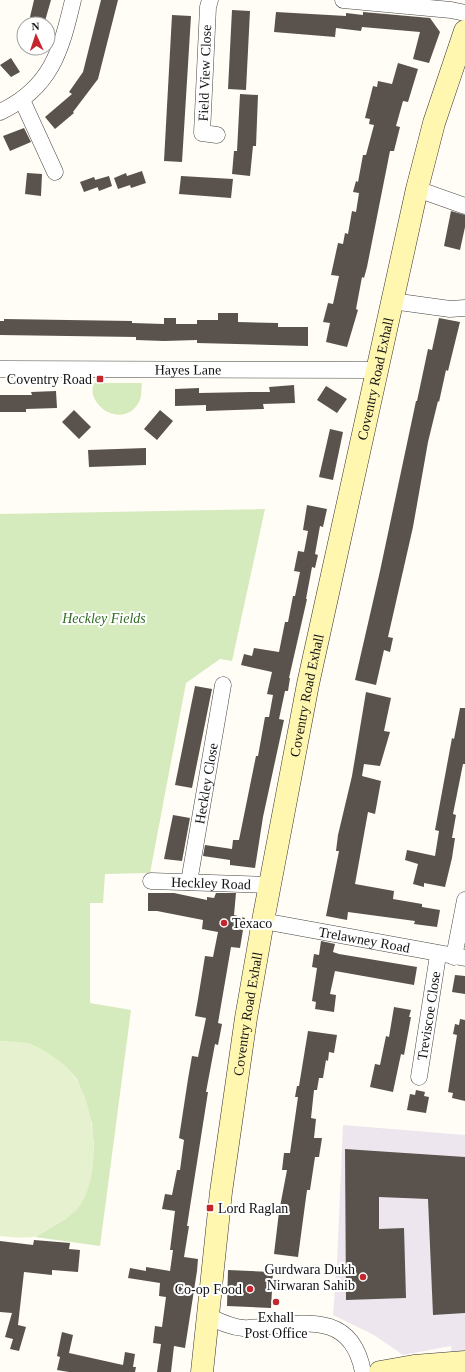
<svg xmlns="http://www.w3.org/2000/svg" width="465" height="1372" font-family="'Times New Roman',serif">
<rect width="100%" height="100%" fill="#fffdf5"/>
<path fill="#eee6ef" d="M343,1125L465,1135V1372H453L451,1346L403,1355L374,1335L333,1315L337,1263Z"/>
<path fill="#d5ebbd" d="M93,383H142C141,388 142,397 139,402C128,423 100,416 93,395C92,392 93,387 93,383Z
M265,509L232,661L220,659L186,683L150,873L105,874L103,903H90V1003L131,1010L100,1246L35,1237L67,1218L94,1149L92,1123L77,1079L66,1067L30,1044L0,1041V514Z"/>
<path fill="#e6f2cf" d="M0,1041C9,1042 21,1041 30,1044C47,1050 66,1064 76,1079C96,1110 102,1176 79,1207C73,1215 63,1220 55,1225C49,1229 43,1233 36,1236C30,1239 8,1237 0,1236Z"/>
<path fill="#5a524d" d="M34,0H51L45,21L30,17Z
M101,0H118L98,79L73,112L74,113L55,129L45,117L72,94L69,92L83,72Z
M232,10L250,11L246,90L228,89Z
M276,12L346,16V13L363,15V12L430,18L440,32L429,63L413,59L420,32L362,27L361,31L336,28L335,37L274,32Z
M172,15L191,16L182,162L164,161Z
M11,58L20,72L11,77L0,65Z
M398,63L418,69L408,102L403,101L396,126L400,127L394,151H390L367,267L364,278L362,277L356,309L358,310L347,347L326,342L330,323L323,322L328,303L333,304L339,276L331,275L338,243L343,244L345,233L348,234L352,211L356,212L359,193L353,192L356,181L358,182L363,155H366L374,125L369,124L370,119L365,118L373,86L377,87L378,81L392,84Z
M240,94L258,95L256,146H253L250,176L232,174L234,151H237Z
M24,128L31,142L10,151L3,136Z
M142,171L146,183L131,188L127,176Z
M27,173L42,174L41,196L25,194Z
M126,173L130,185L118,189L114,178Z
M109,176L112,186L99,191L95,180Z
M181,176L233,179L231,198L179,194Z
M94,177L98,187L84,192L80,182Z
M451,211L465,215V227L460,250L444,246Z
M218,313H238V322L278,323V327H308V346L197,343V340L164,341L136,340V337L0,335V321H4V319L132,321V323L164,324V318H176V324H197V320H218Z
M439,318L460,322L448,371L446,370L439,402L438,401L428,442L413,527L388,637L393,638L390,652L384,650L376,685L355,680L380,571L416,401H417L428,349L432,350Z
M294,385L295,403L263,404L264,409L206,411V405L175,406V389L199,388V393L251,392H270L269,387Z
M326,386L347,399L337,413L317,400Z
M56,391L57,408L26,409V412H0V395H32L31,392Z
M74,410L91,427L79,439L62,422Z
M160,410L173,421L157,440L144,429Z
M330,429L343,432L333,480L319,477Z
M146,448V465L89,467L88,450Z
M307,505L327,509L323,527L320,526L315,554L318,555L315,568L312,567L306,599H307L289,678H290L288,691H285L279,719L284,720L263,817L255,868L230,865V860L203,856L205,845L232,849L233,840H239L256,756H258L265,717H269L273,695L267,694L272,672L241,665L244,654L252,656L254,648L279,652L285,622H288L293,596H295L300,572L294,571L298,551L304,552L308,531L303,530Z
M195,686L212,689L192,788L175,785Z
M366,692L391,698L384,731L390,732L380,766L364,764L362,776L381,781L375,814L368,812L355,884L394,891L393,899L422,904V907L440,910L437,927L414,924L415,921L348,912L347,920L326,916L339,851H336L338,835L352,776Z
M460,708H465V764H463L453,814L456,815L452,838H455L452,858L445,887L424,883V887L413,884L418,864L405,860L407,850L435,856L439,831L435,830L452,738L454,739Z
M173,815L190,818L182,861L164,859Z
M148,893H174L207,900V897L214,898L216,893H236L234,915L245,918L240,948L231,947L218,1023L222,1024L218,1045L215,1044L206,1092H208L187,1226H189L184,1257L198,1259L197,1271L185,1348L174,1346L171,1372H157L161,1344L153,1343L155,1326L162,1327L166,1297L159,1296L160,1283L128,1278L130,1268L146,1271V1267L170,1271L173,1250H170L175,1211L162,1209L165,1194L172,1195L177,1170H180L184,1140L179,1138L188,1079L192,1056L198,1057L206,1018L195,1016L198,999L205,956L213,957L218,932L202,929L203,920L157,911H148Z
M321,941L335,944L333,952L339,954L417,967L414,985L335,971L330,994L336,995L334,1012L315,1009L316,1002L312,1001L317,968L312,967L314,954L319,955Z
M455,975L465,976V994L452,992Z
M394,1007L411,1010L409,1017H411L404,1055L401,1054L393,1092L370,1087L375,1064L380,1065L386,1036L389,1037Z
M460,1019L465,1020V1101L452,1098L453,1093L448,1092L457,1035L453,1034L455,1024L459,1025Z
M308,1031L337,1035L334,1053L329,1052L328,1061L326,1060L323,1078H319L317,1090H314L311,1118L316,1119L314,1138H322L319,1157H315L310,1190H307L298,1257L274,1254L279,1212L287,1170H282L284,1153H290L298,1097H295L297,1086H299Z
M416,1090L425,1092L424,1096L429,1097L426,1113L407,1110L410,1094L415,1095Z
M345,1149L465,1157V1313L433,1315L428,1199L379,1197V1229L404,1228L406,1298L346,1300Z
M34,1240L70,1243L69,1249L80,1250L78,1272L52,1270V1275L24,1272L18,1325L26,1327L19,1351L10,1349L13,1339L5,1337L12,1313L0,1312V1241L33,1245Z
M228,1270L273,1272L271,1308L227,1306Z
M62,1332L73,1335L69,1353L123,1365L125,1352L135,1354L133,1367H136L135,1372H69L57,1370L60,1357L57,1356Z"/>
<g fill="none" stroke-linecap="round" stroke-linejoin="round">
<g stroke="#444" stroke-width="17">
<g id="street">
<path d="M210,0L208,7L202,133L217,135"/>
<path d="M343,0L451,10L465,13"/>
<path d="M22,100L55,172"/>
<path d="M0,112C51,88 61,51 73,0"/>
<path d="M417,189L465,206"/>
<path d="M392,301L450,309L465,308"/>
<path id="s1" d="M0,369L377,370"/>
<path id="s2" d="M151,881L270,885"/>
<path id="s3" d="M189,882L223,685"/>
<path id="s4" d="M263,921L465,958"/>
<path d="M454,957L465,900"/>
<path id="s5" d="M419,1077L438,955"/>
<path d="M208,1316C219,1321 230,1327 243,1328C251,1329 262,1326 270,1326C315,1321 353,1318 363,1372"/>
</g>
</g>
<g stroke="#333" stroke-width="23">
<g id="secondary">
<path id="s6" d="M202,1372L221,1192L246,1018L263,921L308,684L417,189L434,123L465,31"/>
<path d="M380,1372L414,1366L465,1362"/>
</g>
</g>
<use href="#street" stroke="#fff" stroke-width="16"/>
<use href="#secondary" stroke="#fff6b0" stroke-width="22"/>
</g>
<g fill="#c4262e" stroke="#fff" stroke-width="1.5">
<rect x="96" y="375" width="8" height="8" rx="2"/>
<circle cx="224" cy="923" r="4"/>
<rect x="206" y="1204" width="8" height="8" rx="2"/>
<circle cx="363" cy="1277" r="4"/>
<circle cx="250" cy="1289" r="4"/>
<circle cx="276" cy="1302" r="4"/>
</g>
<g text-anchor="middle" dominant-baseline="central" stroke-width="4" stroke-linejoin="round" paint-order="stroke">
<g font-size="14" fill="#111" stroke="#fff">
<text transform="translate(205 73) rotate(-88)">Field View Close</text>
<text stroke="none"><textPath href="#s1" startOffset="188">Hayes Lane</textPath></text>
<text stroke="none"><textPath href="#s6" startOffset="1009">Coventry Road Exhall</textPath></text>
<text stroke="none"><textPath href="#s6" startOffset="685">Coventry Road Exhall</textPath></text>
<text stroke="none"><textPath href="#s3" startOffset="100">Heckley Close</textPath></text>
<text stroke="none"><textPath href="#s2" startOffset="60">Heckley Road</textPath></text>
<text stroke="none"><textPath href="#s4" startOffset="103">Trelawney Road</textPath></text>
<text stroke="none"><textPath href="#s6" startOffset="361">Coventry Road Exhall</textPath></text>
<text stroke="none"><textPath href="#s5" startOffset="62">Treviscoe Close</textPath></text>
</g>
<g font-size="14" fill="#111" stroke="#fff" text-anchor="end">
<text x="92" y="379">Coventry Road</text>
<text x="232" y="923" text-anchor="start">Texaco</text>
<text x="218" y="1208" text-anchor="start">Lord Raglan</text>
<text x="355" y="1269">Gurdwara Dukh<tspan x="355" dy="16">Nirwaran Sahib</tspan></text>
<text x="242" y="1289">Co-op Food</text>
<text x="276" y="1317" text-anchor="middle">Exhall<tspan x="276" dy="16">Post Office</tspan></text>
</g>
<g font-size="14" font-style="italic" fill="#2f6b1f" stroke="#fff">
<text x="104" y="618">Heckley Fields</text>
</g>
</g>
<g transform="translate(36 36) rotate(357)"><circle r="19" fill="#ffffff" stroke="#a0a0a0"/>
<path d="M0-3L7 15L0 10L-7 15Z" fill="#c4262e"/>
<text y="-6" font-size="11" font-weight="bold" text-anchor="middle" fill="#111111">N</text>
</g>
</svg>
